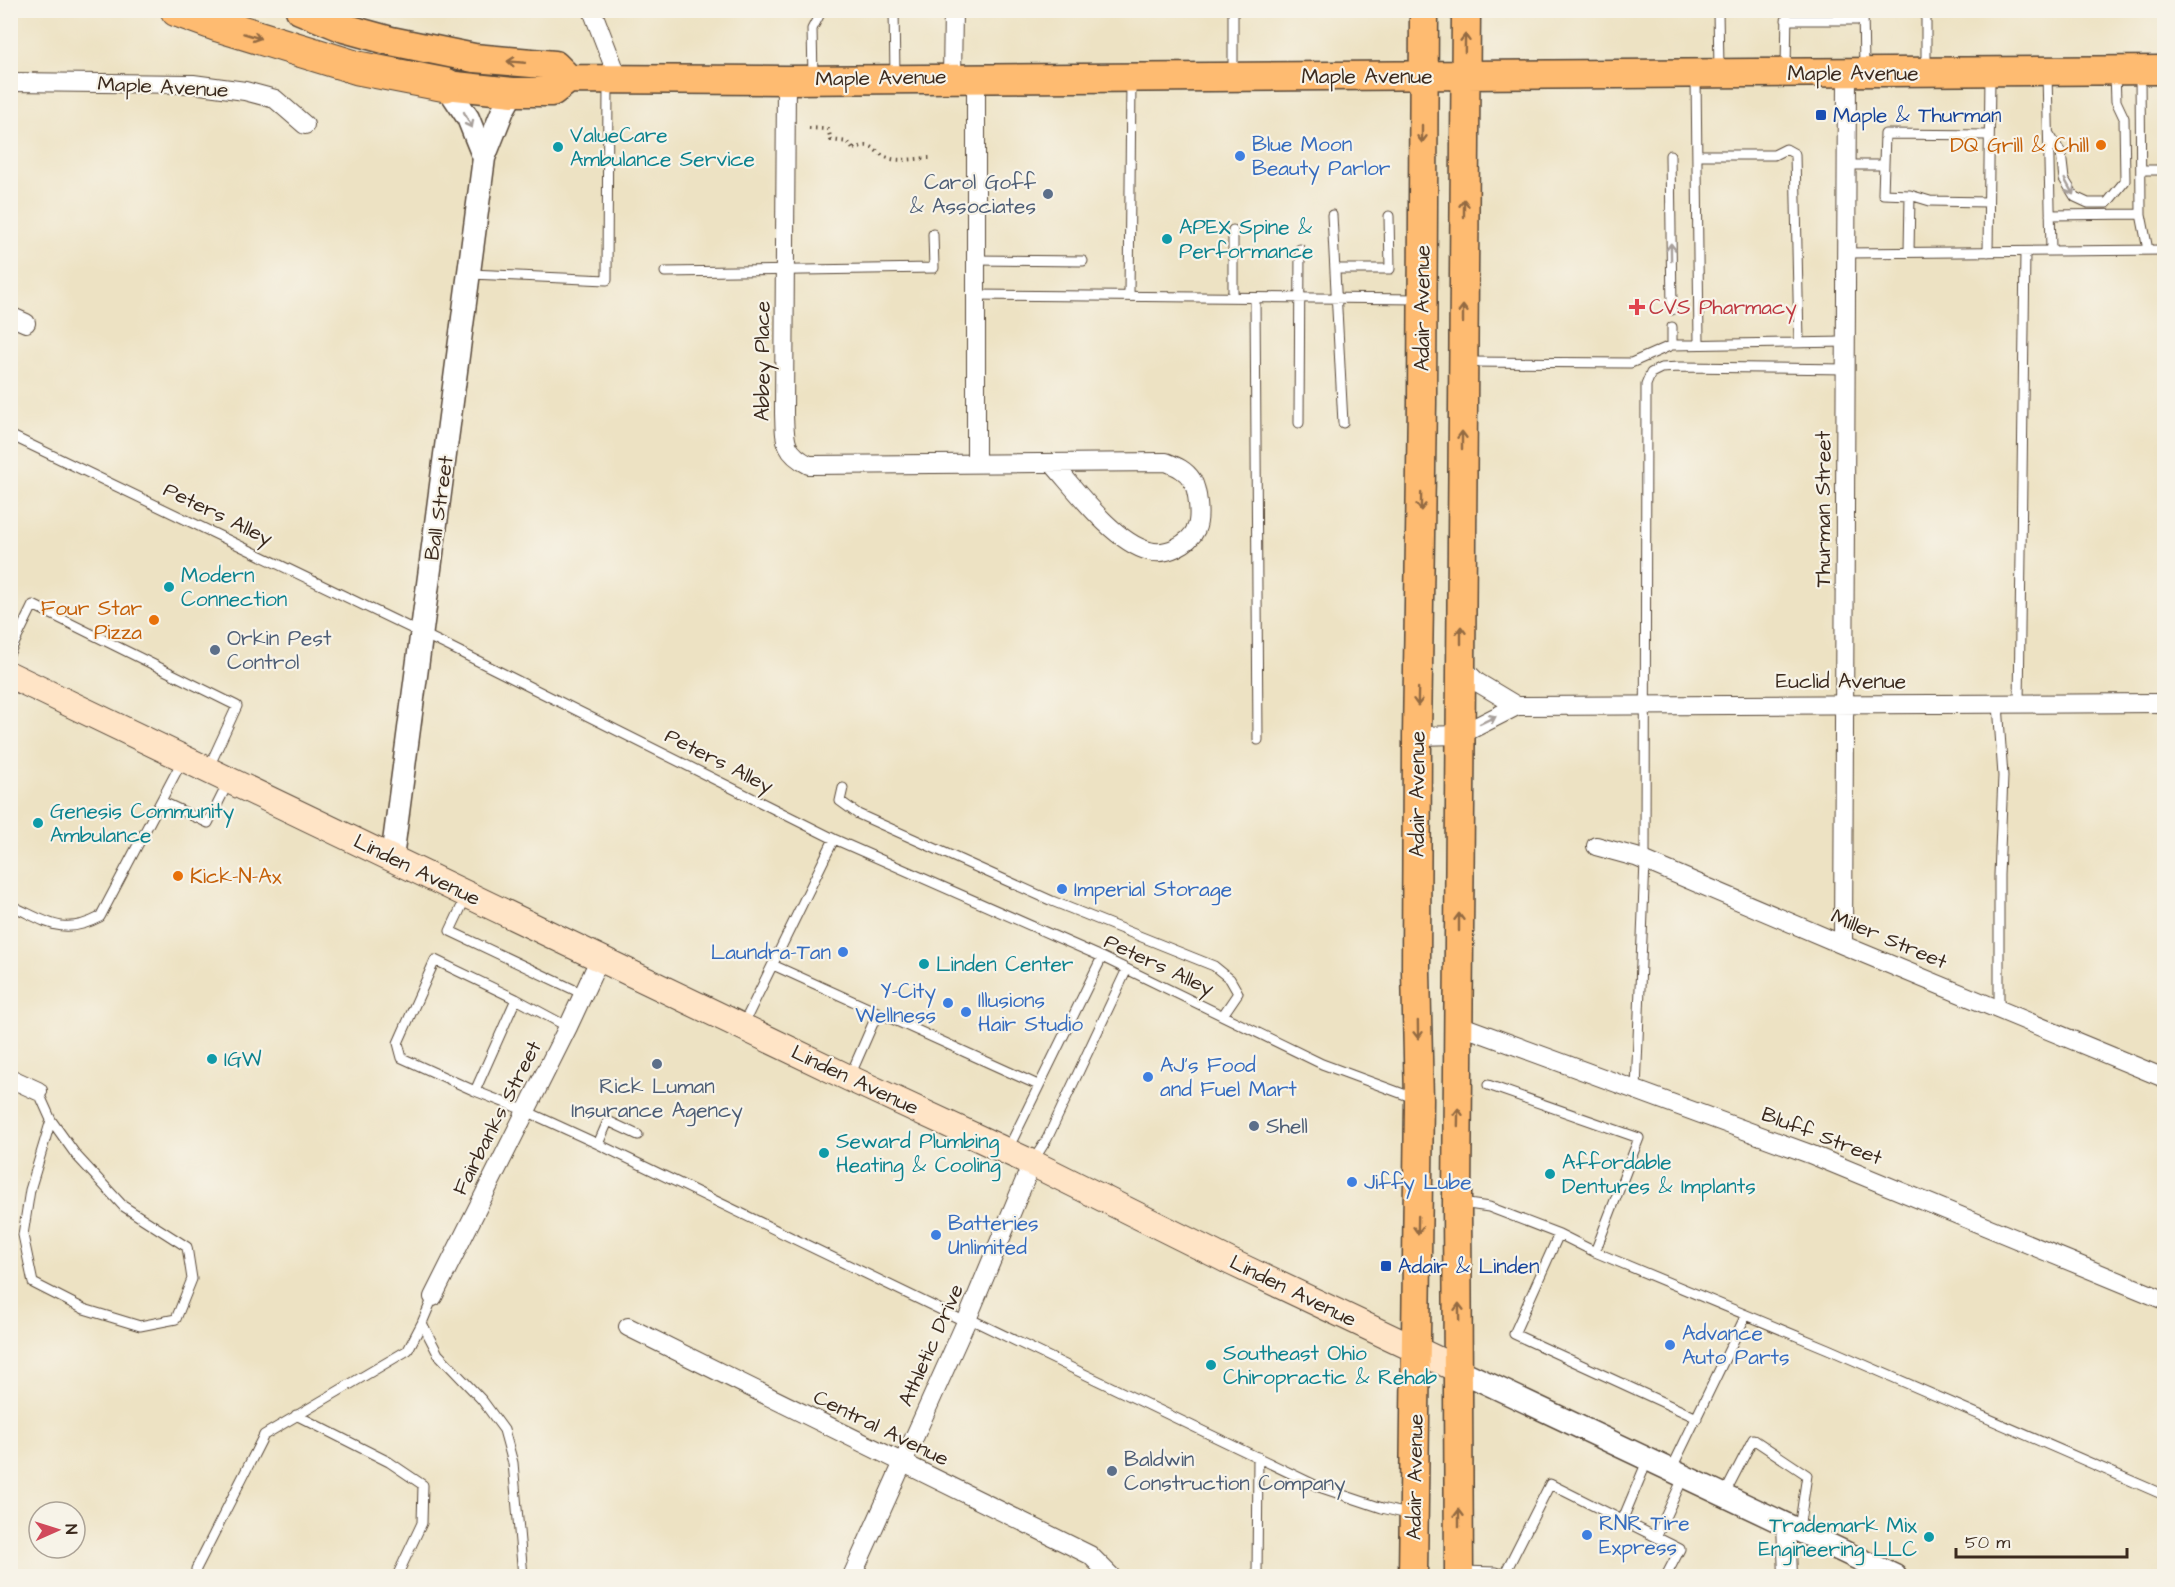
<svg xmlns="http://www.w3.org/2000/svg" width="2175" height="1587" font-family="'Architects Daughter',sans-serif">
<rect width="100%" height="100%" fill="#f7f3e8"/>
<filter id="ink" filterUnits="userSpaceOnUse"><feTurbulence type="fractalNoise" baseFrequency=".0167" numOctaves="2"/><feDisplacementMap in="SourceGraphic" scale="12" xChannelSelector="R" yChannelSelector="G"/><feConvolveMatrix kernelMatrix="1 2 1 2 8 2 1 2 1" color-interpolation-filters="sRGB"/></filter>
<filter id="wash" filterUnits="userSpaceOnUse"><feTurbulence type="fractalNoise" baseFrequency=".008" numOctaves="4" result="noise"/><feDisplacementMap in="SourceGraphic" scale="24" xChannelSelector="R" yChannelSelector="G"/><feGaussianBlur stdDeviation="1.35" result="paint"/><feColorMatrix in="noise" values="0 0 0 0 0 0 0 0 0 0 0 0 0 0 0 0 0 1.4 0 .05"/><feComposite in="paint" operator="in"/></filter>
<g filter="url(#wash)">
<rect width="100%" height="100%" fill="#ede2c3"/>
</g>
<g filter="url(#ink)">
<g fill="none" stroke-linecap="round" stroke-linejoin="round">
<g stroke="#564637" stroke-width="11">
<path id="service" d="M894,10L895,76
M1233,10V74
M1718,10L1719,69
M1863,10L1864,68
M1786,20H1863
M1926,67V10
M1786,68L1787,10
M2140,73L2141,214L2148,250
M2047,74L2051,250
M1696,77L1699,344
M813,78L812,29L822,10
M2049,134L2061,153L2064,179L2075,197L2088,203H2107L2125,181L2124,118L2116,101L2115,74
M1670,155L1672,310
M1697,155H1774L1786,149L1795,154L1799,342
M1847,165H1884
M2141,170H2164
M1988,202L1930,201L1910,195L1883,194L1885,134L1989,135
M1332,215L1343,423
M2050,215L2141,214
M1233,230V297
M1909,252L1910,195
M1988,252L1990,75
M1846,253L2164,250
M975,260L1083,261
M1335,269H1390L1389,216
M665,272L934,268L933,234
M470,274L607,280L608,82
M975,295L1420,299
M1129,296L1131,80
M1255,298L1258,740
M1672,327V345
M1468,362L1631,363L1672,345L1846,342
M1299,423L1300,249
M10,435L448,646L834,839L1102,957L1322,1064L1414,1098
M10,652L33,605L237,706L208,769
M1998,704L2003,776L1999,875V1009
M2019,704L2025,252
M843,788L840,801L858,814L1052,901L1214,966L1230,979L1238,993L1223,1015
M161,801L208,823L228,783
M466,897L450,931L583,994
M10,905C46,921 62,937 100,917L183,759
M435,960L516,999L475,1091L402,1058L398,1043Z
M773,965L1038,1085
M516,999L568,1027
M743,1025L834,839
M850,1076L878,1012
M1488,1085L1639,1138L1595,1252
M1636,1090L1645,861L1646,385L1651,373L1661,368L1680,367L1846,369
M38,1091L51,1120L76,1155L123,1206L187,1247L192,1279L176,1319L140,1326L84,1309L33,1283L23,1235L30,1190L51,1120
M475,1091L526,1111L598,1144L966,1322
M598,1144L608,1121L638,1135
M1008,1149L1102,957
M1033,1161L1047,1139L1127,969
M1461,1203L1489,1207L1559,1234L1595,1252L1828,1349L2164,1495
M1559,1234L1514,1334L1697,1418
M968,1318L1319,1487L1382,1508L1412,1515
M422,1323L438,1354L482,1400L504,1430L513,1463L523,1576
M296,1415L389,1462L423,1485L422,1523L397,1576
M1671,1470L1746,1315
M1724,1495L1753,1439L1807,1475L1799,1529
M1622,1521L1648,1459
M1656,1537L1684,1476
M1462,1571L1496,1572L1507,1576
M1504,1575L1550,1484L1680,1549L1666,1576
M196,1576V1569L264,1435L408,1350L422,1323L433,1297
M1257,1576L1258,1457"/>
</g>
<g stroke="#564637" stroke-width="20">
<path id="minor" d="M592,10L619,80
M976,77V462
M952,78L953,10
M786,80L784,413C785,440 783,452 809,465L1166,462C1176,466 1186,470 1192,480C1198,490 1201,518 1196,529C1189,544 1166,556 1149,551C1114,542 1076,490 1052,463
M10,82L193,84L245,91L275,99L305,125
M10,316L26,323
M1461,666L1477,682L1517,706
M1417,736L1460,735L1517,706L2164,703
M1596,846L1636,857L1843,945L2164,1078
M1843,945L1847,74
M1459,1025L1810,1154L2164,1300
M10,1078L38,1091
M433,1297L568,1027L600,958
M628,1327L1090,1555L1111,1576
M1786,1524L1788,1576
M852,1576L966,1322L1032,1163"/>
</g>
<g stroke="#564637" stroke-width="25">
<path id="tertiary" d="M446,85L468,118L484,158
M392,858L484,158L503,110L513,92
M1459,1370L1895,1576"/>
</g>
<g stroke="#564637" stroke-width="28">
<path id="secondary" d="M10,675L849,1078L1032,1163L1231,1262L1459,1370"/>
</g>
<g stroke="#564637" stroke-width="31">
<path id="primary" d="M300,10L344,28L391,41L474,58L555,65L569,79
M569,79L786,80L2164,70
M446,85L513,92H552L569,79
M1413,1576L1419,1100L1416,971L1417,736L1422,402L1424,10
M1459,1576L1457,1202L1466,10"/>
</g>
<g stroke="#564637" stroke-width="35">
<path id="motorway" d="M177,10L218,25L358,68L446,85"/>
</g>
<path stroke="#564637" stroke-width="4" stroke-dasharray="1.5 4.5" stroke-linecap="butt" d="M809,128L828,129L831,140L848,142L855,152
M854,149C875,140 872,152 888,158C900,162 919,158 931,158"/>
<use href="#service" stroke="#fff" stroke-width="9"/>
<use href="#minor" stroke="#fff" stroke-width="18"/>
<use href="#tertiary" stroke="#fff" stroke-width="22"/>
<use href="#secondary" stroke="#ffe4c6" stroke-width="26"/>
<use href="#primary" stroke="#febb71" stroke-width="28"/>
<use href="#motorway" stroke="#febb71" stroke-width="33"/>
</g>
<defs><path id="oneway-shaft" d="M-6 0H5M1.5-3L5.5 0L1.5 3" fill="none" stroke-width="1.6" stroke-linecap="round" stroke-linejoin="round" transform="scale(1.5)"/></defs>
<g stroke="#936b43">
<use href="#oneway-shaft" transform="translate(252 36) rotate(17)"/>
<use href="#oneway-shaft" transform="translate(1465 43) rotate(-89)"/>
<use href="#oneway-shaft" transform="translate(516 62) rotate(-175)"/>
<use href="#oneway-shaft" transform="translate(1422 134) rotate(90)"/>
<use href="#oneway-shaft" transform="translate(1464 208) rotate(-90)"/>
<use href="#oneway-shaft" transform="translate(1463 314) rotate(-90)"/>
<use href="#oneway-shaft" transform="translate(1462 440) rotate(-90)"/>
<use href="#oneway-shaft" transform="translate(1421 502) rotate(91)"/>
<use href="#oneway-shaft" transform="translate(1461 635) rotate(-90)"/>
<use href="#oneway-shaft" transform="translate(1418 697) rotate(91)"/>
<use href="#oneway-shaft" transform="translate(1459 922) rotate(-90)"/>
<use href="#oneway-shaft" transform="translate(1418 1030) rotate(89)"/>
<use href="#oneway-shaft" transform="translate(1458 1117) rotate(-89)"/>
<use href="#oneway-shaft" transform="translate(1418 1225) rotate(91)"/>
<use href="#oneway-shaft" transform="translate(1459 1312) rotate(-91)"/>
<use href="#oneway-shaft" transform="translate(1459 1518) rotate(-90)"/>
</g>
<g stroke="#a79f9a">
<use href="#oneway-shaft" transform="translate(468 120) rotate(63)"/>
<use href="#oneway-shaft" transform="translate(2069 187) rotate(61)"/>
<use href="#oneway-shaft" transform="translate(1671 252) rotate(-91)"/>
<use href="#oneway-shaft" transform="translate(1488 720) rotate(-26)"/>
</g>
</g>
<g fill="#1a4fb4" stroke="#f7f3e8" stroke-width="2">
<rect x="1815" y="109" width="12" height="12" rx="3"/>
<rect x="1380" y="1260" width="12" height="12" rx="3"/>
</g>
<g fill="#e8710a" stroke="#f7f3e8" stroke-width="2">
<circle cx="2101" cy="145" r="6"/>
<circle cx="154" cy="620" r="6"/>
<circle cx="178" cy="876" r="6"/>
</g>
<g fill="#0f9aa8" stroke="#f7f3e8" stroke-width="2">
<circle cx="558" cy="147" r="6"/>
<circle cx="1167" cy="239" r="6"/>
<circle cx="169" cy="587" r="6"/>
<circle cx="38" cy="823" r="6"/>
<circle cx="924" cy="964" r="6"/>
<circle cx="212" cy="1059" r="6"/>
<circle cx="824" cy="1153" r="6"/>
<circle cx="1550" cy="1174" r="6"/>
<circle cx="1211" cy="1365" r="6"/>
<circle cx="1929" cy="1537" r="6"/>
</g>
<g fill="#3f7fe0" stroke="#f7f3e8" stroke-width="2">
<circle cx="1240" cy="156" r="6"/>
<circle cx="1062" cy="889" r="6"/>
<circle cx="843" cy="952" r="6"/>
<circle cx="948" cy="1003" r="6"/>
<circle cx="966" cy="1012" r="6"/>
<circle cx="1148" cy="1077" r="6"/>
<circle cx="1352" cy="1182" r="6"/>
<circle cx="936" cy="1235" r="6"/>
<circle cx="1670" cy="1345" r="6"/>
<circle cx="1587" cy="1535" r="6"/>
</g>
<g fill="#5c6f8a" stroke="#f7f3e8" stroke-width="2">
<circle cx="1048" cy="194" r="6"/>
<circle cx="215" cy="650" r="6"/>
<circle cx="657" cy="1064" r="6"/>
<circle cx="1254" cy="1126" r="6"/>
<circle cx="1112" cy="1471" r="6"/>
</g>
<path fill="#e0444e" stroke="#f7f3e8" stroke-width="2" d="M1634 298h6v6h6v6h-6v6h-6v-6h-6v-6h6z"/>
<g text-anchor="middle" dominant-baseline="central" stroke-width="4.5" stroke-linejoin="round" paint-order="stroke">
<g font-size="21" fill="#3b2a1e" stroke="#f7f3e8">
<text x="1853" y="73">Maple Avenue</text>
<text x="1367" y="76">Maple Avenue</text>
<text transform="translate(881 78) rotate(-1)">Maple Avenue</text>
<text transform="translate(163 87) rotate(3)">Maple Avenue</text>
<text transform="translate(1422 308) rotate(-90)">Adair Avenue</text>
<text transform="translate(762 361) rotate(-90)">Abbey Place</text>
<text transform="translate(439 508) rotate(-82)">Ball Street</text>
<text transform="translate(1823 509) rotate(-90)">Thurman Street</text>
<text transform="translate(218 514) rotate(26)">Peters Alley</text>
<text x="1841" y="681">Euclid Avenue</text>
<text transform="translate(719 761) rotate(27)">Peters Alley</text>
<text transform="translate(1417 794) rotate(-90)">Adair Avenue</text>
<text transform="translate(417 870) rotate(26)">Linden Avenue</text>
<text transform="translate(1889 939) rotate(23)">Miller Street</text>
<text transform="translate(1159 965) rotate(25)">Peters Alley</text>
<text transform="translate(855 1080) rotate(25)">Linden Avenue</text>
<text transform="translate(497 1118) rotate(-63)">Fairbanks Street</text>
<text transform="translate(1822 1136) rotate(21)">Bluff Street</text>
<text transform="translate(1293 1291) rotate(26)">Linden Avenue</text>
<text transform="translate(931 1345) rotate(-66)">Athletic Drive</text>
<text transform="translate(881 1428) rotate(26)">Central Avenue</text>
<text transform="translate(1415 1477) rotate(-89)">Adair Avenue</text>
</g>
<g font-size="21" fill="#164399" stroke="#f7f3e8" text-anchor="start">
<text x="1833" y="115">Maple &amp; Thurman</text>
<text x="1398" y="1266">Adair &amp; Linden</text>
</g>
<g font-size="21" fill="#0d838f" stroke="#f7f3e8" text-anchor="start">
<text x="570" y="135">ValueCare<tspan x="570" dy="24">Ambulance Service</tspan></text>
<text x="1179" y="227">APEX Spine &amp;<tspan x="1179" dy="24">Performance</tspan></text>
<text x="181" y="575">Modern<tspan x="181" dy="24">Connection</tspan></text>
<text x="50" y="811">Genesis Community<tspan x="50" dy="24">Ambulance</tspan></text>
<text x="936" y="964">Linden Center</text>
<text x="224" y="1059">IGW</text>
<text x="836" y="1141">Seward Plumbing<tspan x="836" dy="24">Heating &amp; Cooling</tspan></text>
<text x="1562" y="1162">Affordable<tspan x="1562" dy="24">Dentures &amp; Implants</tspan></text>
<text x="1223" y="1353">Southeast Ohio<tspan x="1223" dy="24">Chiropractic &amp; Rehab</tspan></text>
<text x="1917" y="1525" text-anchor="end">Trademark Mix<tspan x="1917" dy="24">Engineering LLC</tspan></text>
</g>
<g font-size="21" fill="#366cbe" stroke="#f7f3e8" text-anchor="start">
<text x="1252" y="144">Blue Moon<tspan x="1252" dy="24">Beauty Parlor</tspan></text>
<text x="1074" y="889">Imperial Storage</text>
<text x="831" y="952" text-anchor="end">Laundra-Tan</text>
<text x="936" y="991" text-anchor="end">Y-City<tspan x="936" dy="24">Wellness</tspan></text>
<text x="978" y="1000">Illusions<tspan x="978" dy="24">Hair Studio</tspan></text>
<text x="1160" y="1065">AJ's Food<tspan x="1160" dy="24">and Fuel Mart</tspan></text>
<text x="1364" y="1182">Jiffy Lube</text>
<text x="948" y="1223">Batteries<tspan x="948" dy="24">Unlimited</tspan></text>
<text x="1682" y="1333">Advance<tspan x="1682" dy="24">Auto Parts</tspan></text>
<text x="1599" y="1523">RNR Tire<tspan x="1599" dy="24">Express</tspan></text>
</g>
<g font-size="21" fill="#c56008" stroke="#f7f3e8" text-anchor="end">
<text x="2089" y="145">DQ Grill &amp; Chill</text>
<text x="142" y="608">Four Star<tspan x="142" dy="24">Pizza</tspan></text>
<text x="190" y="876" text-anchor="start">Kick-N-Ax</text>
</g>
<g font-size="21" fill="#4e5e75" stroke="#f7f3e8" text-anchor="start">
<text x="1036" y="182" text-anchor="end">Carol Goff<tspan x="1036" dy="24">&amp; Associates</tspan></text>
<text x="227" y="638">Orkin Pest<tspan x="227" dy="24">Control</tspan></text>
<text x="657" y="1086" text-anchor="middle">Rick Luman<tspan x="657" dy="24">Insurance Agency</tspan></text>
<text x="1266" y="1126">Shell</text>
<text x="1124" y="1459">Baldwin<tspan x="1124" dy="24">Construction Company</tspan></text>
</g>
<g font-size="21" fill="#be3a42" stroke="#f7f3e8" text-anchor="start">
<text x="1649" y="307">CVS Pharmacy</text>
</g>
</g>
<rect width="2175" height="1587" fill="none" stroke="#f7f3e8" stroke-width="36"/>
<g transform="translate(57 1530) rotate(87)"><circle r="28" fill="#f7f3e8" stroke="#aca397" stroke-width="1.5"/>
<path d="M0-4.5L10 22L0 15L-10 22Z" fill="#d1495b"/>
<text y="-9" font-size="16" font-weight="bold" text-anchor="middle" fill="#3b2a1e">N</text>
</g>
<path d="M1956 1548v9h171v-9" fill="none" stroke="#3b2a1e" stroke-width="3"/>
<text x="1965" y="1548" font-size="18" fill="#3b2a1e" stroke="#f7f3e8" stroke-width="4.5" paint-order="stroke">50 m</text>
</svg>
